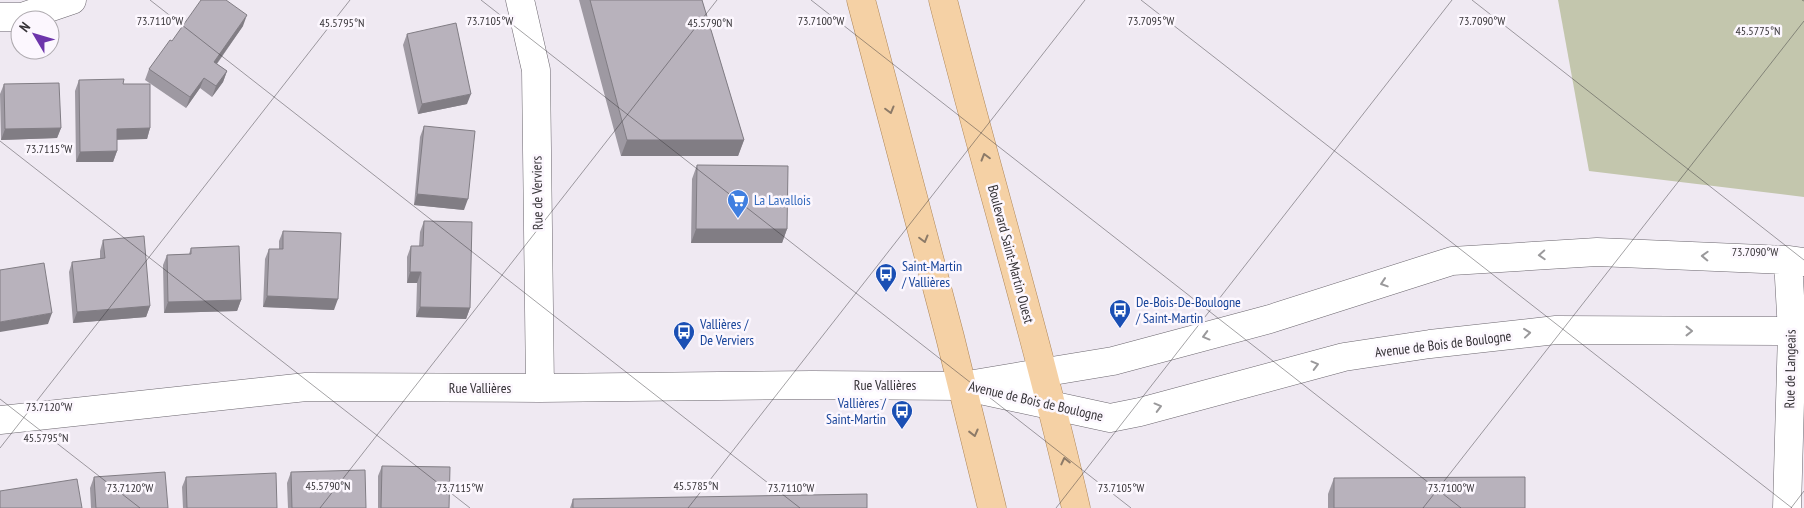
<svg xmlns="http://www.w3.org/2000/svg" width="1804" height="508" font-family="'PT Sans Narrow',sans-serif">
<rect width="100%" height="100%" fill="#efe9f2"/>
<path fill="#c3c6ad" d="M1558,0H1804V197L1589,171Z"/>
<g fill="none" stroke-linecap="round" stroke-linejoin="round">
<g stroke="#6b666e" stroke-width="29">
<path id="minor" d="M520,0L536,70L540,388
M0,17H22L72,0
M976,389L1110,418L1140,412L1344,357L1430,344L1556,330L1804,331
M0,420L306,387L540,388L812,385L962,386L1113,361L1270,319L1452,261L1597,252L1788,260L1804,262
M1787,508L1792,332L1788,260"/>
</g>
<g stroke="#ae8658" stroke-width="29">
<path id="major" d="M861,0L950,337L992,508
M943,0C986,170 1037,337 1076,508"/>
</g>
<use href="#minor" stroke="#fff" stroke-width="28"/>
<use href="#major" stroke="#f5d1a5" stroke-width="28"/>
</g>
<path fill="#9e99a2" d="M579,0H702L744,140L738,156H621Z
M243,26L217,64L227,71L223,82L212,97L200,88L186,108L145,80L149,69L172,41Z
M407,34L467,104L418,114L403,45Z
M79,80L123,84L150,128L147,139H117V151L113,162H76L75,91Z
M4,84L61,128L57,138L1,140L0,94Z
M424,126L464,210L414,205L420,137Z
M697,165L787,229L782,243H691L692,179Z
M424,221L470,308L466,319L416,317L417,283H407V257L411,246H419L420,232Z
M283,231L334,310L263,307L265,259L269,249H279V241Z
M103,240L150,306L146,317L73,323L69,272L72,262L100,259V251Z
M191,248L241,300L237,311L164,313L163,265L167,255L189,254Z
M382,466L449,508H378V476Z
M291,472L366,508H288L287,483Z
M94,477L168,508H91L90,488Z
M186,477L277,508H183L182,487Z
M1334,478L1525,508H1328V494Z
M573,499L867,508H570Z"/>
<path fill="#817d84" d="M247,15L243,26L210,73L214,62Z
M227,71L223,82L212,97L216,86Z
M204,78L200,88L186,108L190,97Z
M471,94L467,104L418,114L422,104Z
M61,128L57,138L1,140L5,129Z
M150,128L147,139L113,140L117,129Z
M627,140H744L738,156H621Z
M117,151L113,162H76L80,152Z
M417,194L468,199L464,210L414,205Z
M696,229H787L782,243H691Z
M410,272H421L417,283H407Z
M267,296L338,299L334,310L263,307Z
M241,300L237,311L164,313L168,302Z
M150,306L146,317L73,323L77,312Z
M420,307L470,308L466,319L416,317Z
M52,313L48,324L0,332V322Z"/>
<path fill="#b8b2bc" stroke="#817d84" d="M201,0H226L247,15L214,62L227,71L216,86L204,78L190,97L149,69L170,40L172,41Z
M590,0H702L744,140H627Z
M456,23L471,94L422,104L407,34Z
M124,79L123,84H150V128L117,129V151L80,152L79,80Z
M59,83L61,128L5,129L4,84Z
M424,126L475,131L468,199L417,194Z
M697,165L788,166L787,229H696Z
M424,221L472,222L470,308L420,307L421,272H410L411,246H423Z
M283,231L341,233L338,299L267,296L269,249H283Z
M144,236L150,306L77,312L72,262L105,258L103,240Z
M239,246L241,300L168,302L167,255L191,254V248Z
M44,263L52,313L0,322V270Z
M382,466L450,467L449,508H381Z
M365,470L366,508H292L291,472Z
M165,472L168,508H96L94,477Z
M276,473L277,508H187L186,477Z
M1525,477V508H1334V478Z
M77,479L82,508H0V491Z
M867,494V508H573V499Z"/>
<defs><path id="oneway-chevron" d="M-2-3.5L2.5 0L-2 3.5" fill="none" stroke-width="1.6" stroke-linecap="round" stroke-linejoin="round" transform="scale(1.25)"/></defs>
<g stroke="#8c7a68">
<use href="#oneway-chevron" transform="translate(890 110) rotate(75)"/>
<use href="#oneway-chevron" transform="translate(985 157) rotate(-106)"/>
<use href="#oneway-chevron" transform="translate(924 239) rotate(75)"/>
<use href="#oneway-chevron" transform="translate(974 433) rotate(76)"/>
<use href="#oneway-chevron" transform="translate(1065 461) rotate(-103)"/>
</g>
<g stroke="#9a999b">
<use href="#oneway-chevron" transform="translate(1542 255) rotate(177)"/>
<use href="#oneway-chevron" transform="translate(1705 256) rotate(-178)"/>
<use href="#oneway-chevron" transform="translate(1384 283) rotate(162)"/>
<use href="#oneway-chevron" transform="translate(1689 331)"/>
<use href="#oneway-chevron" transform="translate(1527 333) rotate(-6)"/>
<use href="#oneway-chevron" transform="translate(1206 336) rotate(165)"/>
<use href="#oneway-chevron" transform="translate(1315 365) rotate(-15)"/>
<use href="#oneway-chevron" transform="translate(1158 407) rotate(-15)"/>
</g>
<path fill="none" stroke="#363337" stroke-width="1" stroke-opacity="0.45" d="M150,0L800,508M481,0L1131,508M811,0L1461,508M1141,0L1792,508M1472,0L1804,260M1802,0L1804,1M0,141L470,508M0,399L140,508M0,448L350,0M320,508L717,0M688,508L1085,0M1056,508L1452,0M1423,508L1804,21M1791,508L1804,491"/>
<defs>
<g id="supermarket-pin" transform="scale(1.125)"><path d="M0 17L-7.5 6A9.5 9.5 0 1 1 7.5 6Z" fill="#3f7fe0" stroke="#fcf7fe"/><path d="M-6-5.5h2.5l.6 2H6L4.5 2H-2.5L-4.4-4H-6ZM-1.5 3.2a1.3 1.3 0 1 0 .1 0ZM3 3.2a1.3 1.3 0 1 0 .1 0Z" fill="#fff"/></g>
<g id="bus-pin" transform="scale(1.125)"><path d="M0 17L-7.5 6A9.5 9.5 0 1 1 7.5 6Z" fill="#1a4fb4" stroke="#fcf7fe"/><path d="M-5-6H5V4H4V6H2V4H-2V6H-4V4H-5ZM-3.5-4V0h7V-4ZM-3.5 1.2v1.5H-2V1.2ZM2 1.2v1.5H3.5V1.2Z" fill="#fff"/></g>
</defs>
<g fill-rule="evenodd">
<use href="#supermarket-pin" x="738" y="200"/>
<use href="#bus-pin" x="886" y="274"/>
<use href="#bus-pin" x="1120" y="310"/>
<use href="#bus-pin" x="684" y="332"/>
<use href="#bus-pin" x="902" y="411"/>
</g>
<g text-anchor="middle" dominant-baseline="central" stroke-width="5" stroke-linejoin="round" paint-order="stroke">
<g font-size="14" fill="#363337" stroke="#fcf7fe">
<text transform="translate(537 193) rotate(-91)">Rue de Verviers</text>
<text transform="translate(1011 254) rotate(75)">Boulevard Saint-Martin Ouest</text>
<text transform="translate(1443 344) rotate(-7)">Avenue de Bois de Boulogne</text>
<text transform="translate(1790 369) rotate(-89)">Rue de Langeais</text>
<text x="885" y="385">Rue Vallières</text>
<text x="480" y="388">Rue Vallières</text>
<text transform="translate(1036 401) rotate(13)">Avenue de Bois de Boulogne</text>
</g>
<g font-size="14" fill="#366cbe" stroke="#fcf7fe" text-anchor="start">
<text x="754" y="200">La Lavallois</text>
</g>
<g font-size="14" fill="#164399" stroke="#fcf7fe" text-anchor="start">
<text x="902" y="266">Saint-Martin<tspan x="902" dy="16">/ Vallières</tspan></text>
<text x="1136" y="302">De-Bois-De-Boulogne<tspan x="1136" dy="16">/ Saint-Martin</tspan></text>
<text x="700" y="324">Vallières /<tspan x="700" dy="16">De Verviers</tspan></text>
<text x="886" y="403" text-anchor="end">Vallières /<tspan x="886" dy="16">Saint-Martin</tspan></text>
</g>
</g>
<g font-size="12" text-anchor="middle" fill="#363337" stroke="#fcf7fe" stroke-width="5" stroke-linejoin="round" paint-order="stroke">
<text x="160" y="25">73.7110°W</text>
<text x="490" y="25">73.7105°W</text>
<text x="1482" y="25">73.7090°W</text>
<text x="821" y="25">73.7100°W</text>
<text x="1151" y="25">73.7095°W</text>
<text x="342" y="27">45.5795°N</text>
<text x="710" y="27">45.5790°N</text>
<text x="1758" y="35">45.5775°N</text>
<text x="49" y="153">73.7115°W</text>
<text x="1755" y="256">73.7090°W</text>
<text x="49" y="411">73.7120°W</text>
<text x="46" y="442">45.5795°N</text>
<text x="328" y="490">45.5790°N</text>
<text x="696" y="490">45.5785°N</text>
<text x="130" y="492">73.7120°W</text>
<text x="460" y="492">73.7115°W</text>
<text x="791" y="492">73.7110°W</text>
<text x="1121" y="492">73.7105°W</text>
<text x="1451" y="492">73.7100°W</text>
</g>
<g transform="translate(35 35) rotate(308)"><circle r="24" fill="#fcf7fe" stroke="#ada9ae"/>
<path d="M0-4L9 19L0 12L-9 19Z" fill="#6d35ab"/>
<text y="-8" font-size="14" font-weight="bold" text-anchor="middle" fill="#363337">N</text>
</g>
</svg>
